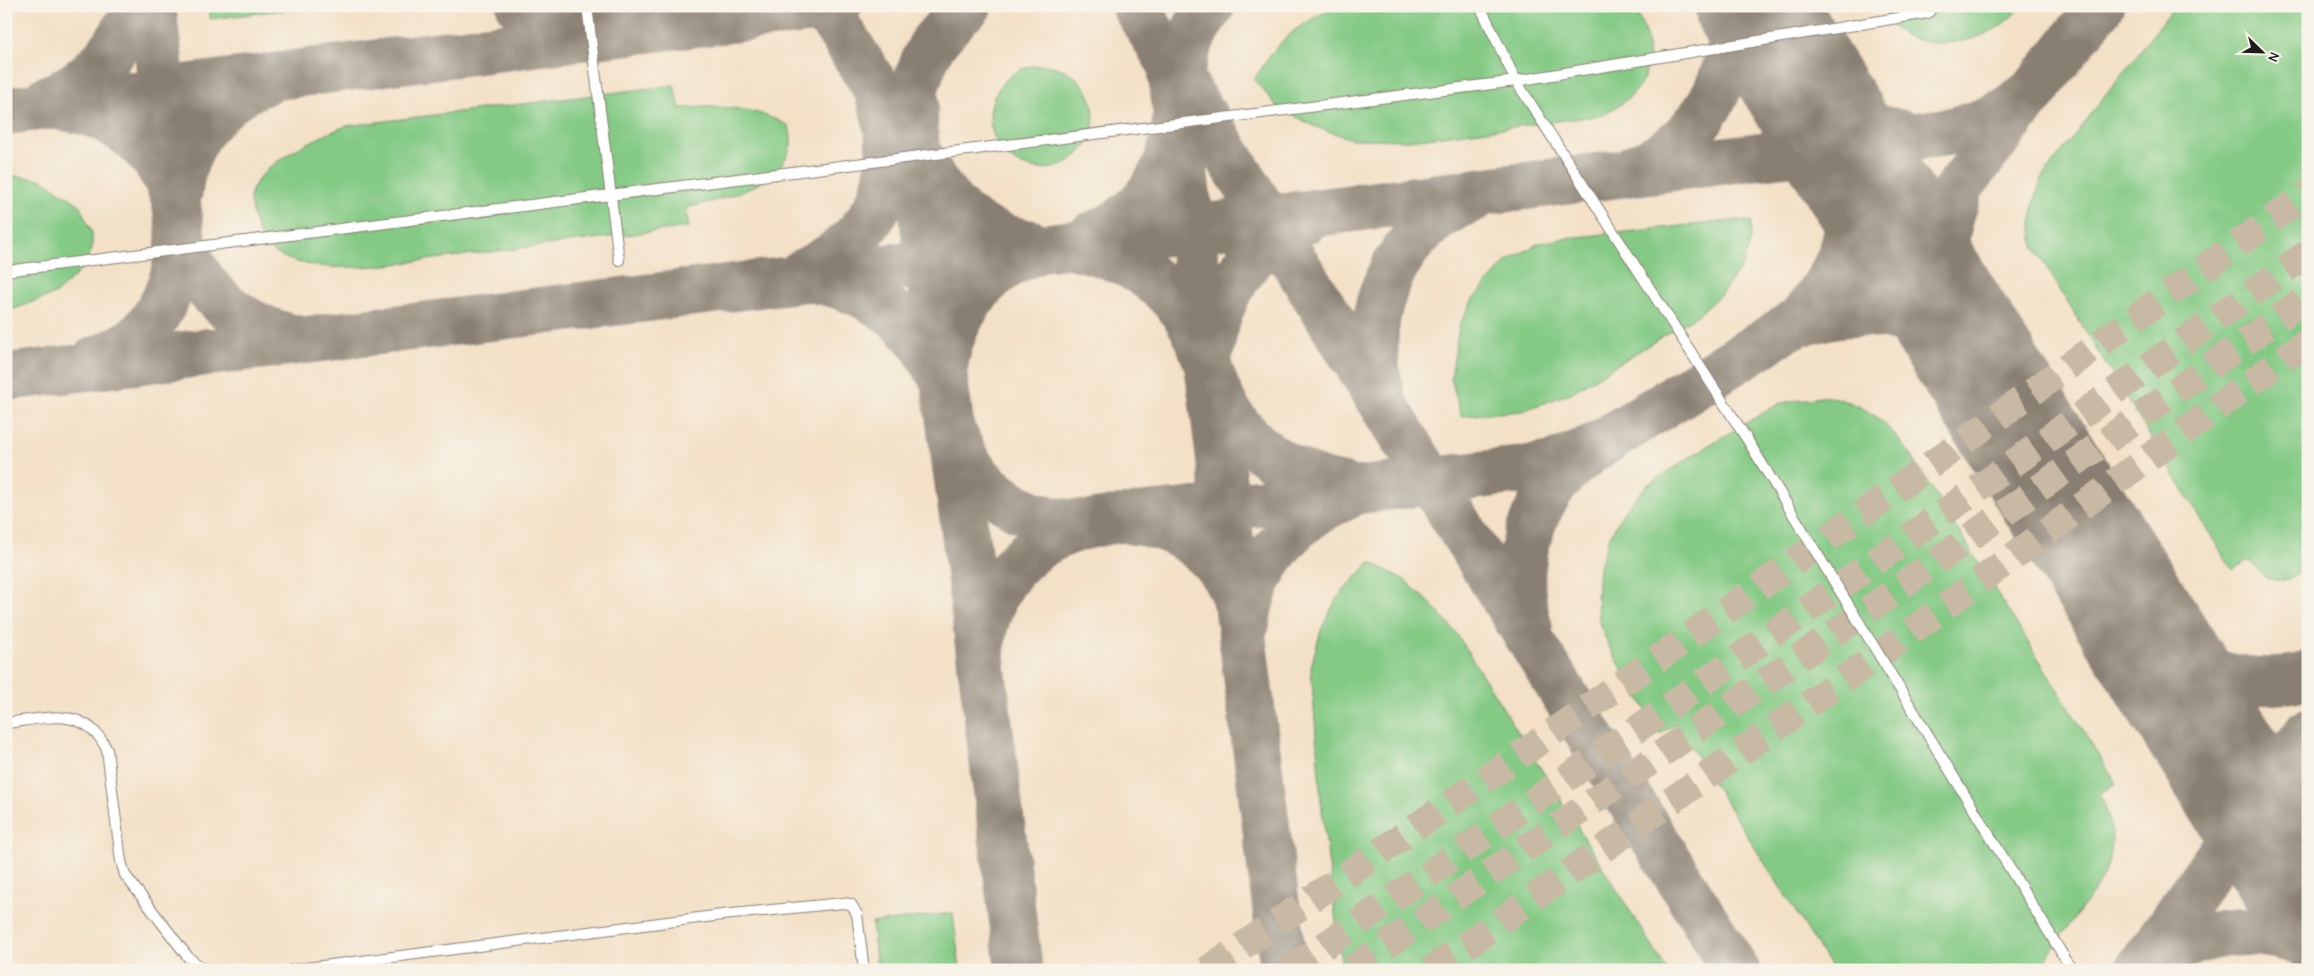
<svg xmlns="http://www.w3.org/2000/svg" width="2314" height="976" font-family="'Comic Neue',sans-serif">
<rect width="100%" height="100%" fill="#f7f3e8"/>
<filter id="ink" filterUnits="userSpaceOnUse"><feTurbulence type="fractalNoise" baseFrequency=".02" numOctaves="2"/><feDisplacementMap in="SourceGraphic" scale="10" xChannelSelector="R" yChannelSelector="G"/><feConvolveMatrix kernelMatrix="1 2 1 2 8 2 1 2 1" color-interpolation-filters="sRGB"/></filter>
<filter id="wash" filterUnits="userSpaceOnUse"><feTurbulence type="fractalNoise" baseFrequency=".0096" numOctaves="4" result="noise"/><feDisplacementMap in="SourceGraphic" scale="20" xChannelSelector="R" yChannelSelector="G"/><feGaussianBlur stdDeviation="1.12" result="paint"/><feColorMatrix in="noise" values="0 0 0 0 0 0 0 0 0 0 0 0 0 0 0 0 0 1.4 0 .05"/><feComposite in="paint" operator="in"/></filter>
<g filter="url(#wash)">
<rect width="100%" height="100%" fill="#f3e0c6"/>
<path fill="#84ca85" stroke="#507350" d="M210,6H317L210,19Z
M1339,6H1633C1662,55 1651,96 1597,116L1411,140L1351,139L1316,127L1278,107L1254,80C1279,39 1295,25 1339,6Z
M1885,6H2022C2009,21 1991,34 1971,39C1943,47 1888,45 1885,6Z
M2175,6H2308V569C2282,586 2268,585 2249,560L2232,570L2034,247C2030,218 2032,204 2043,176Z
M990 117a52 52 0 1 1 104 0a52 52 0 1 1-104 0Z
M674,85L680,108C722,106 750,105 789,126C790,132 792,139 791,145C780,188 723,198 686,208L689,227L379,266C346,268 312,270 281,256C266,249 259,237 255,221C253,215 250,206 250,199C252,166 320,136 346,126Z
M6,175L41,179L79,204L92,233V249L84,267L57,293L6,312Z
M1739,220L1751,222V240L1741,268L1722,293L1699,314L1571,393L1522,411L1461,416L1451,378L1459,326L1473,299L1506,262L1539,243L1568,238Z
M1827,396C1872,407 1883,419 1911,455L2116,783L2100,795C2128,855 2102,881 2067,928C2057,941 2049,956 2039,970H1833L1676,724L1660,734L1610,648L1600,626L1597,599L1599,567L1610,536L1624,511L1647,485L1709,445L1780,403Z
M1370,562L1405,580L1432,605L1456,633L1667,970H1342L1321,802L1311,667L1321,630L1337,598Z
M953,913L960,970H877L872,923Z"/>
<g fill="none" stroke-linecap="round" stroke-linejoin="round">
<path stroke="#887e71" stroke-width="48" d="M520,6L558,22L589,31
M824,6L894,115
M968,6L958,14L933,43L925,59L915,87L914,127L928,262L965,532L1019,970
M1135,6L1736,970
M1797,6C1794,31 1795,62 1806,85C1816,105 1883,132 1904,134
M1172,77L1284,970
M46,100C88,85 121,48 136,6
M62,107C112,112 153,145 172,191C178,206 178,223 182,239C197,293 244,328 297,339
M6,111L597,35L838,6
M921,158C947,208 974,235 1032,244
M1634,168C1702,144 1735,75 1735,6
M1834,174L1859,189L1888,220
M179,191C184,140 218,100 265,81
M1957,197C1938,244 1940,288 1959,334
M1091,236C1132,222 1164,185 1173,143C1177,125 1176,107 1178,90C1181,59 1192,30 1211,6
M1075,246C1120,255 1158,275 1185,314C1200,335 1205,359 1214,383C1234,439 1286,477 1344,487
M802,273C883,236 907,172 877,89
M818,280C873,291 914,321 939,372
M1807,311C1841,271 1855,232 1849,180C1847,169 1846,156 1841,146
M1809,321C1872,300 1935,321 1980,369
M1211,346C1219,291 1253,242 1305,220
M94,361C109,355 126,348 138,337C170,307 182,262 179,220L152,6
M944,367C951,318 984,269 1033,252
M6,377L800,279L1947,132C1985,125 2009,112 2038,87
M1381,392C1358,313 1396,227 1474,198
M956,439C977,495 1034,526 1091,524
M1133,521C1179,525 1222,556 1236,601
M2139,622C2148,633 2156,644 2168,652C2207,678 2263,689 2308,675
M1246,623C1253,566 1292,518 1345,497
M1529,628C1508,564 1532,493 1586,454
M981,668C978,618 999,570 1043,543C1084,517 1147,517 1194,511C1308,496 1422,483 1536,468L1553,465L1597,446L1908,253L2100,6
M2145,969C2194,931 2249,921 2308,945
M2138,970L2308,732"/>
<path stroke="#887e71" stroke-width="119" d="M1754,6L2308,895"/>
</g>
</g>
<g filter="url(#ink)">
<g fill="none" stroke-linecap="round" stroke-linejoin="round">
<path stroke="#c8b9a4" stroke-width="28" stroke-dasharray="28 14" stroke-linecap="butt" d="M1207,970C1579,718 1944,457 2308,193
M1289,970C1631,736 1970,495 2308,253
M1351,970L1858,617L2308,297
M1431,970L1880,654L2308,341"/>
<g stroke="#887e71" stroke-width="12">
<path id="lane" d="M587,6L619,260
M1480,6L1516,81L1745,436L2072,970
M6,271L1516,81L1928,13L1933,6
M6,723C48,718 86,705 107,750L121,861L125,875L188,957L204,970
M291,970L722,915L843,903L851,904L857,914L864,970"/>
</g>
<use href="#lane" stroke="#fff" stroke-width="10"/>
</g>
</g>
<rect width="2314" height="976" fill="none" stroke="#f7f3e8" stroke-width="25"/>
<g transform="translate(2262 52) rotate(113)" stroke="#f7f3e8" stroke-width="4" paint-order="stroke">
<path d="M0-4L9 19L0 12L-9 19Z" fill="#1c1c1c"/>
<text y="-8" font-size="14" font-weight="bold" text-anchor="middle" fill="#1c1c1c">N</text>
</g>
</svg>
